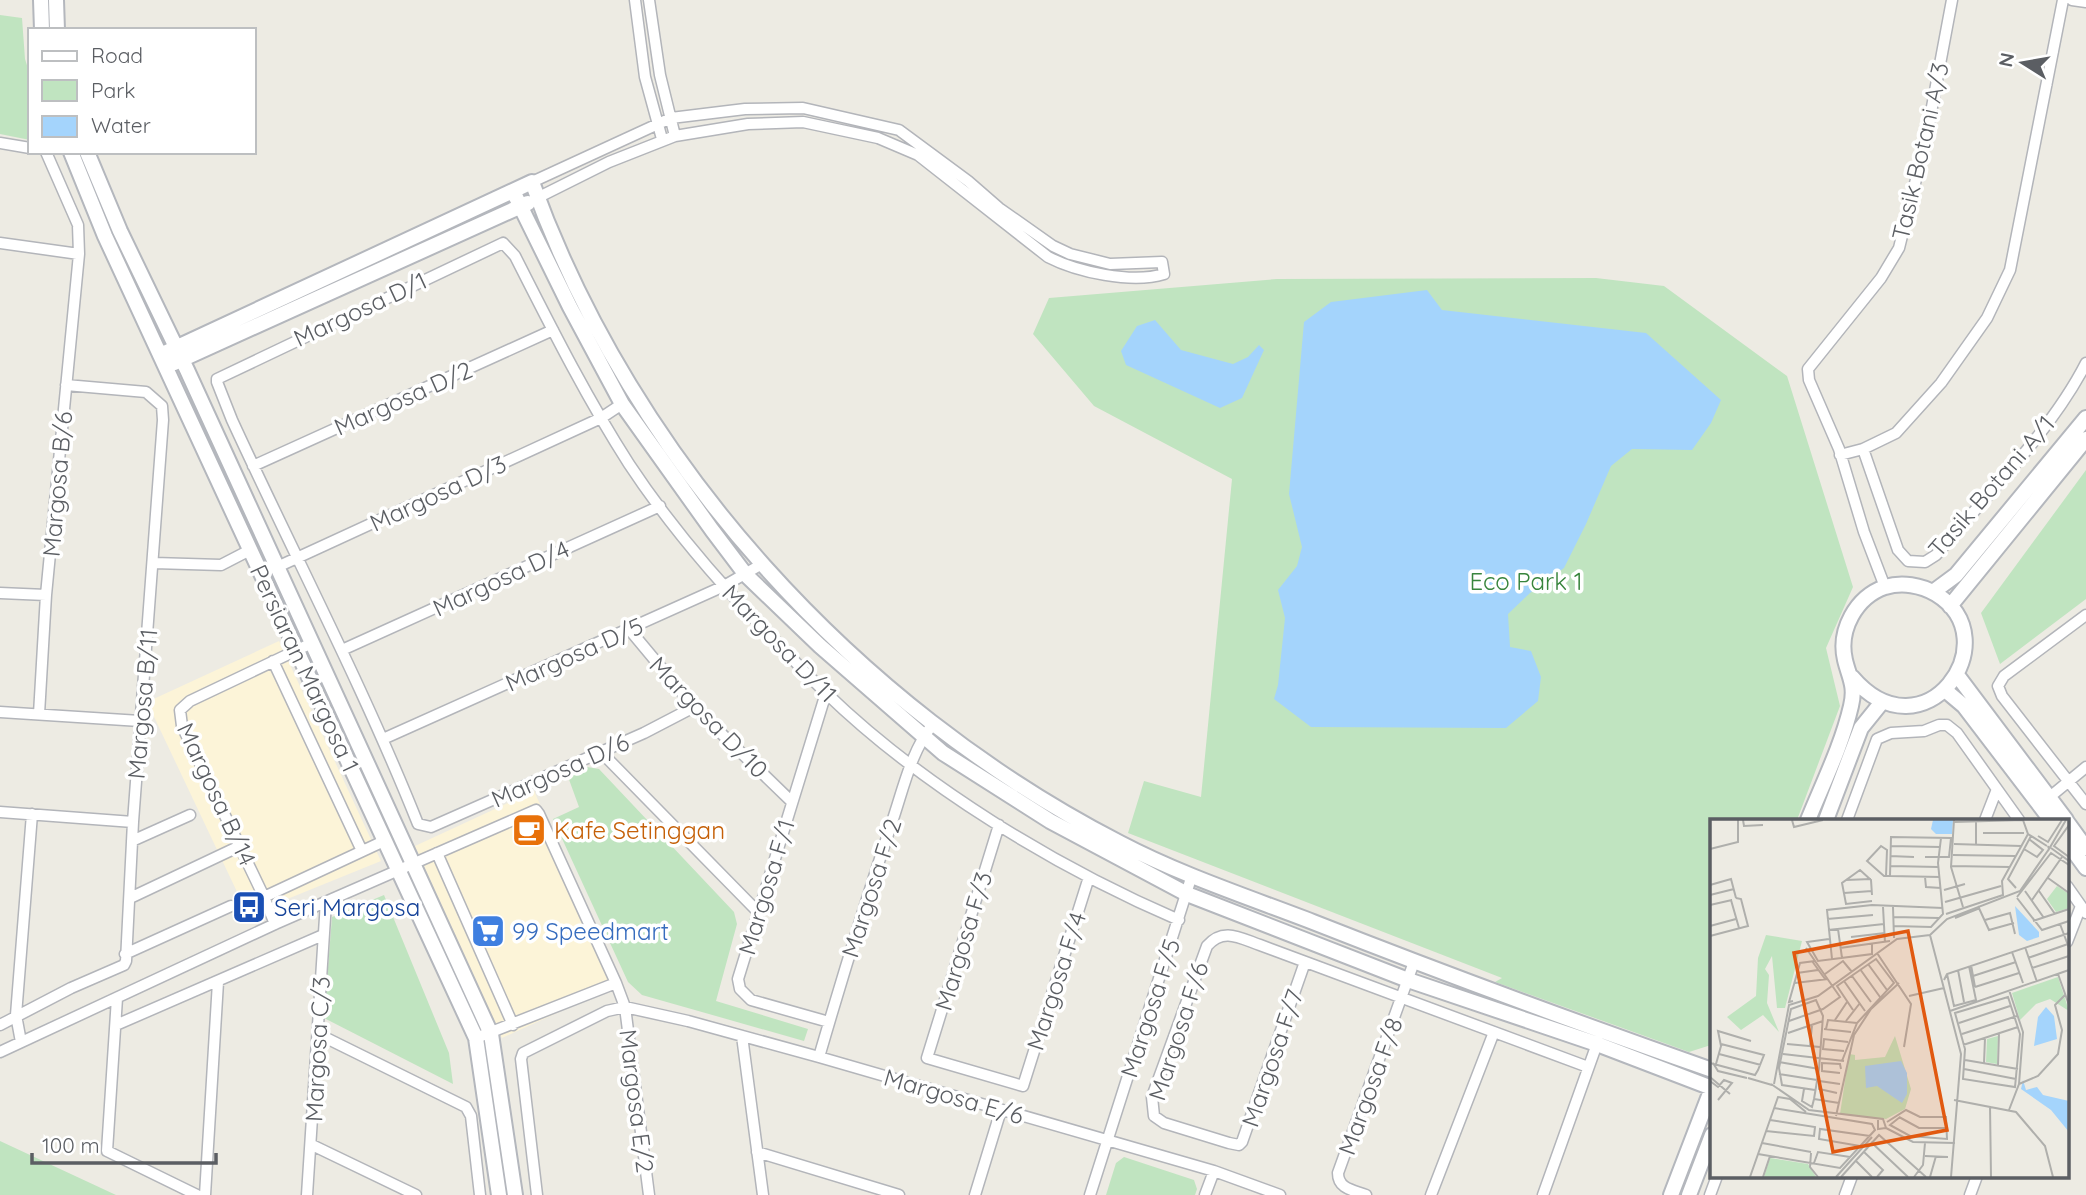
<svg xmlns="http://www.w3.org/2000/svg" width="2086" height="1195" font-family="Quicksand,sans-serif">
<rect width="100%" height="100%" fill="#edebe3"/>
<path fill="#fcf4d8" d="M279,641L381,861L248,915L147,702Z
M534,791L621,984L502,1038L415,846Z"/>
<path fill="#c0e4c0" d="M0,15L22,18L25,59L30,75V140L0,134Z
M1596,278L1664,286L1787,376L1853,587L1826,648L1840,706L1797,820H1712L1711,1045L1689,1052L1495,982L1502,978L1128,833L1144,781L1201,797L1232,479L1094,406L1033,334L1049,298L1277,279Z
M2086,470V599L2000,664L1981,613Z
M587,767L599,769L734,912L737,924L716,1001L808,1029L804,1041L642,995L628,982L553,819L579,807L567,774Z
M384,895L449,1053L453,1084L324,1018L332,917Z
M0,1141L116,1195H0Z
M1124,1157L1194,1180L1197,1189L1195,1195H1106L1116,1163Z"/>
<path fill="#a4d4fc" d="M1427,290L1442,310L1646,333L1721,400L1711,423L1692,450L1632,449L1611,466L1586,524L1564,568L1530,593L1508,614L1510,647L1531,651L1541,677L1538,701L1506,728L1311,727L1274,699L1278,685L1285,618L1278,590L1297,566L1302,547L1289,494L1304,322L1331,302Z
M1155,320L1181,350L1233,364L1248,357L1259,345L1264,350L1242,398L1220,408L1126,365L1121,351L1137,326Z"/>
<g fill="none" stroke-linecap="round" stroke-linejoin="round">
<g stroke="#b3b5ba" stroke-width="13">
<path id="street" d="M635,0L645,77L662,139
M649,0L660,75L675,136
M2072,0L2086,2
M0,143L30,148
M532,182L671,118L745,109L803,108L899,130L968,181L999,208L1053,246L1070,254L1110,264L1162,262L1164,274C1132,284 1077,272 1048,257L918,155L878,138L803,122L748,124L675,136L609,162L537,198
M0,243L79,254
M1863,449L1898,550L1908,561L1925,562L1936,555C1985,497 2052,430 2086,363
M1840,455L1863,449L1896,433L1941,383L1987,318L2010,270L2063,0
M253,466L553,330
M154,563L221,565L250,550
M275,568L601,418L622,404
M1885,587L1864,532L1839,449L1809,380L1808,369L1881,278L1899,248L1926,139L1952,0
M0,593L46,595
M2086,615L2004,676L1998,686L2002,696L2086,804
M629,629L694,707L792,802
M342,650L660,506
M273,661L362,851
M826,693L738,979L740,989L751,1000L829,1022
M694,707L644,733L431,827L418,824C363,686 294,555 232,420L217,382V379L503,243L515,256C551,327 586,397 629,464C670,526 719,583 770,635C788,654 806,674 825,692C922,786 1056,867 1179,920
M0,712L140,721
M39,714L46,595L79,254L78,225L46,152
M383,739L724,586L762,564
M601,752L758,912
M2046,800L2086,767
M0,812L133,822
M1847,820L1877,739L1891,733L1924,731L1939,725H1947L1957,733L2019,820
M1985,820L1997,789
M999,825L927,1058L1023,1086L1089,877
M132,841L190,815
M437,853L513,1025
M2067,886L2086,913
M264,897L384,841
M130,898L240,846
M275,924L264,897L182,726L180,710L190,701L312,643
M2067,942L2081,906
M125,954L231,906
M1305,962L1242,1142L1239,1145L1229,1143L1164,1123L1154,1116L1152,1097L1207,946C1223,927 1240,938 1260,945L1588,1067
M117,998L107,1151L197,1195
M0,1025L71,988L124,965L126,961L133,822L163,420L162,406L146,392L66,385
M116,1025L323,935
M318,1034L466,1107L471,1116L480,1195
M742,1036L763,1195
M476,1038L616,983
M21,1042L16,1015L32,814
M0,1052L275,924L536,810L539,814L616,983L625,1007L649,1195
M819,1057C842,978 866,900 892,822C903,790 911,751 933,724
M312,1145L416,1195
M757,1152L899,1195
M205,1195L218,982
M307,1195L326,902
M537,1195L521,1059L523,1053L607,1011L625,1007L688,1021L819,1057L1214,1171L1280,1195
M975,1195L1001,1110
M1090,1195L1192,875
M1205,1195L1214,1171
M1366,1195C1353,1190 1338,1189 1338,1173L1414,962
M1431,1195L1494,1032
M1543,1195L1598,1041
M1710,1195L1717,1176
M1845,1195L1852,1176
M1970,1195L1977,1176"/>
</g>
<g stroke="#b4b7bd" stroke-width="18">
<path id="secondary" d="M41,0L42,30
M56,0L57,30
M71,152L105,236L476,1038L499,1195
M87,152L120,231L187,370L491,1034L515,1195
M513,191L570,307L622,404L712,530L746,575L820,646L943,753L1050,821L1187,894L1408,980L1597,1044L1712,1088
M160,355L532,182C633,463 856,707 1120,843C1181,875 1248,897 1313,922C1445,974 1578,1023 1712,1070
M174,363L528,203
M1933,592L1956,575L2086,418
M1950,606L2086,439
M1957,675L2066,820
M1945,690L1964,706L2051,820
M1808,820C1823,783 1842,745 1851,706C1856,686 1849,677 1845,660C1838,630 1856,597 1885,587C1902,582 1921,585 1936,594C2011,640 1924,761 1852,677
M1826,820L1861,728L1882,702
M2067,822L2086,848
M2067,842L2086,868
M1671,1195L1712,1088
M1689,1195L1712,1135"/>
</g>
<use href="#street" stroke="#fff" stroke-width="10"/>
<use href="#secondary" stroke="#fff" stroke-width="14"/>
</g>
<defs>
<g id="cafe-square" transform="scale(1.75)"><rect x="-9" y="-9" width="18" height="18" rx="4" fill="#e8710a" stroke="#fff"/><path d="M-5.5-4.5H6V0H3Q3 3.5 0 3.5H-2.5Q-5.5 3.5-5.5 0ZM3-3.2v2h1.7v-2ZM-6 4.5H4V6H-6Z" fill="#fff"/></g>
<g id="bus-square" transform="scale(1.75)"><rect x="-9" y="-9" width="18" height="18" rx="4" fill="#1a4fb4" stroke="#fff"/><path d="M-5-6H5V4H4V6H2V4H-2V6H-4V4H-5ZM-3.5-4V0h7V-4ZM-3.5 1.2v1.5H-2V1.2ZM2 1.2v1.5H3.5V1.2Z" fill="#fff"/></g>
<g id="supermarket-square" transform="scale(1.75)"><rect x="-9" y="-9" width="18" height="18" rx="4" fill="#3f7fe0" stroke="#fff"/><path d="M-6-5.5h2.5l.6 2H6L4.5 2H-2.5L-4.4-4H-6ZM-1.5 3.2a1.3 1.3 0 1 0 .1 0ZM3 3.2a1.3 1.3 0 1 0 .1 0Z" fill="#fff"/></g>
</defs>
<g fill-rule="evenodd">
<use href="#cafe-square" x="529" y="830"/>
<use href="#bus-square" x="249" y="907"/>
<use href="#supermarket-square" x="488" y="931"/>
</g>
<g text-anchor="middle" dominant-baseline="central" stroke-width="7" stroke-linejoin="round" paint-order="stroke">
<g font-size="24" fill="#5b5e63" stroke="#fff">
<text transform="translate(1920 151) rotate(-77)">Tasik Botani A/3</text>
<text transform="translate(360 309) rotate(-25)">Margosa D/1</text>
<text transform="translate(403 398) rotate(-24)">Margosa D/2</text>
<text transform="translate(57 484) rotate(-85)">Margosa B/6</text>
<text transform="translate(1991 486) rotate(-49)">Tasik Botani A/1</text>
<text transform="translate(438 493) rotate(-25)">Margosa D/3</text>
<text transform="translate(501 578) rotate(-25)">Margosa D/4</text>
<text transform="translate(780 643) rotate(46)">Margosa D/11</text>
<text transform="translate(574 654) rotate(-24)">Margosa D/5</text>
<text transform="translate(305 668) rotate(65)">Persiaran Margosa 1</text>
<text transform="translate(142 704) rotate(-85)">Margosa B/11</text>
<text transform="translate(709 717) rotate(46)">Margosa D/10</text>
<text transform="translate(560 770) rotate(-24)">Margosa D/6</text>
<text transform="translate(217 794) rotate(65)">Margosa B/14</text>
<text transform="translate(766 887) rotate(-73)">Margosa F/1</text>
<text transform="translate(871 888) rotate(-72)">Margosa F/2</text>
<text transform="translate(963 941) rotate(-73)">Margosa F/3</text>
<text transform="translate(1056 981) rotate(-72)">Margosa F/4</text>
<text transform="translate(1150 1008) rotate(-72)">Margosa F/5</text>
<text transform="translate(1178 1031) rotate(-72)">Margosa F/6</text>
<text transform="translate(317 1049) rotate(-87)">Margosa C/3</text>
<text transform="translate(1272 1058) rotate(-71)">Margosa F/7</text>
<text transform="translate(1370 1086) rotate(-70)">Margosa F/8</text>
<text transform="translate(954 1096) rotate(16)">Margosa E/6</text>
<text transform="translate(637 1101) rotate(83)">Margosa E/2</text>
</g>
<g font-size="24" fill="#38853d" stroke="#fff">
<text x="1526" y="581">Eco Park 1</text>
</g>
<g font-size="24" fill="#c56008" stroke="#fff" text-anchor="start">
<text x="554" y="830">Kafe Setinggan</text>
</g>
<g font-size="24" fill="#164399" stroke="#fff" text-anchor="start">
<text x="274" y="907">Seri Margosa</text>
</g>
<g font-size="24" fill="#366cbe" stroke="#fff" text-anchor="start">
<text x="512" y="931">99 Speedmart</text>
</g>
</g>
<g transform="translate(1710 819)">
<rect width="359" height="359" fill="#edebe3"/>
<path d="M347,67L359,75V89L346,93L337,80ZM56,116L92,122L75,189H67L62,137L55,150L59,156L57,184L69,213L53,196L31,211L17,198L46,177L48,139ZM348,158L359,192L340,180L326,185L310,201L302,174ZM185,217L201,270L195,290L176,300L130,295L139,235L145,236V241L175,238ZM288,217L287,245L276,243L277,220ZM60,339L98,345L106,358H54Z" fill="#c0e4c0"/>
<path d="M223,1H243L242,15H226L221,10ZM305,87L329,113V118L317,122L309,116ZM336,188L344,197L347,220L324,227L328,198ZM191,242L197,254V275L192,284L167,267L156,269L155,247ZM313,261L316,271L327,268L333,276L359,282V313L341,291L311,270Z" fill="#a4d4fc"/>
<path fill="none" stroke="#afafac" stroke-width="2" d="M33,1L34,7L53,6M82,1L84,8L113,1M244,1L241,48L253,88M313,1L318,15L337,27M244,3L313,1M359,6L344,27L359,38M273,14H314M328,17L338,23L352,1M244,25L311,27M266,25V3M180,27L230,28M338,27L339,30L356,1M341,29L359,42M0,30L28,23V1M314,30L327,38L333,31L319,20M243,36L305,37M180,37L204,38M180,47L228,48M241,47L300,48M176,57L177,31L171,27L157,42L174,57H180L230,58M180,57L181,18L241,19L239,38H215M215,58L216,68L231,69M338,59L359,74M136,61L161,60M0,66L21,60L26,79M306,69L298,60L321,17M234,71L255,65M315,72L334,99M329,72L345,95M134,74L162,72M0,76L24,70M162,76L161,61L150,51L132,64L136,85L162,82M307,78L341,34L359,46M307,79L332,111L359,102M21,81L29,109M322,81L352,38M235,83L291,67M0,86L22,81M268,87L279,111L304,104M173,88L175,124M183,88L184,119M236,95L293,76L292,62L318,15M184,98L229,99M245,99L270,89M117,100L163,96M275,101L300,94L305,115M323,102L359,90M350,105L359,129M0,107L26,100M184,107L221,108L233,95L228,44L231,19M128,110L132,139M118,111L174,105M220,116L251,235L241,358M220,116L237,100L310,72L339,30M0,117L38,107L31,80L26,79M141,118L175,114M119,120L97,123L108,142L162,135V125M315,128L327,163M130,129L180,122M302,133L313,164M167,134L201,185L194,228M318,139L358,125M122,140L117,91L162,86L233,89M102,142L115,160M158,145L177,171M261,146L265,168M322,149L359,137M150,150L170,178M248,151L254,183M87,154L108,151M115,155L133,142L142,153M237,155L244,187L266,181L259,147M348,155L359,186M142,157L161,183M263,157L306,143M234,161L237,155L359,114M134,162L155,192M85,164L118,160M265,168L309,154M199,177L234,169M298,178L310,215L305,268L253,260L255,230L245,194ZM83,182L79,183L90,144L105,142M240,192L359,151M125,201L137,183M79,202L113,190L130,178L96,129M136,202L150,184M249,204L300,187M114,210L141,213M116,210L118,201L147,204M78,214L113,202M252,215L307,197M77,225L110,228M253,226L308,208M100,227L102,206M134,232L113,230L114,220L138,223M9,235L51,246M73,235L134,242M255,241L308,250M132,242L147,204L184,164L166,140L127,167L143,191M69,243L109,250M0,244L45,256L48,251L54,236L11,225M3,244L8,252L37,259M274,244L275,219M6,245L11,227L8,212L41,222M288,246L289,214M254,250L306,260M130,254L112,252V244L130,245L131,250M69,255L107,261M0,258L20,275M38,259L62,266M0,262L8,268L14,261L22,264L8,281M61,265L99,291L173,300L176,309L168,310V301M64,265L79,186L108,177L187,120L220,116M309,265L328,257L348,235L352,211L345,186L355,176M94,270L92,282L102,288L104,280L109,250L113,197L106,181L81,190L69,249L72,266L105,271M127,274L109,270V262L130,265M104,280L129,284M244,281L306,293L335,327L343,358M280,287L281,358M299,291L309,265L313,213L299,171M126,297L144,216L161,190L189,164M189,298L209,309H236M177,303L196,291L210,298H236L237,320L200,317L180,306L190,298M176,309L203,323L245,324M56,312L104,317L105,308L60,301M161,323L198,358M52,324L101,333M150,327L109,320L110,310L160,317M154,333L173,351L167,358M101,334L100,348L108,358M48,335L130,349L165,311L162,305L64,289M215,337L238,338M146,342L162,358M104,344L108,333L140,338M40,358L68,278L80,280L96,293M53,358L60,337M126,358L162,318M131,358L169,316L216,358M204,358L213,346L215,324M220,358L226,337"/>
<path fill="#e15910" fill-opacity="0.15" stroke="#e15910" stroke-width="3.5" d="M198,112L237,311L123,333L84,134Z"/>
<rect width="359" height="359" fill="none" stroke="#5b5e63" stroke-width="3.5"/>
</g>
<rect x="28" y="28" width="228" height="126" fill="#ffffff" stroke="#bdbfc1" stroke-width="2"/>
<rect x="42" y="51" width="35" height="10" fill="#ffffff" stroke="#bdbfc1" stroke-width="2"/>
<text x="91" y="63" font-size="21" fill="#5b5e63">Road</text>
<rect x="42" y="80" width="35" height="21" fill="#c0e4c0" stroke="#bdbfc1" stroke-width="2"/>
<text x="91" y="98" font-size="21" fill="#5b5e63">Park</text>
<rect x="42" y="116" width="35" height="21" fill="#a4d4fc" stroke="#bdbfc1" stroke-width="2"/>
<text x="91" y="133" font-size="21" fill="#5b5e63">Water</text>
<g transform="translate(2023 63) rotate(281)" stroke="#ffffff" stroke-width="5" paint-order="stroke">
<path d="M0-5L12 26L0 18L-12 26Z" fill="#5b5e63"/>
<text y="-10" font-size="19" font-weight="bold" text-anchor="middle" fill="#5b5e63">N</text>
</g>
<path d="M32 1153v10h184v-10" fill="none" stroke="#5b5e63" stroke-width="3.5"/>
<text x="42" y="1153" font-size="21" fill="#5b5e63" stroke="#ffffff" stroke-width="5" paint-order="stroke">100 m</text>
</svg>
